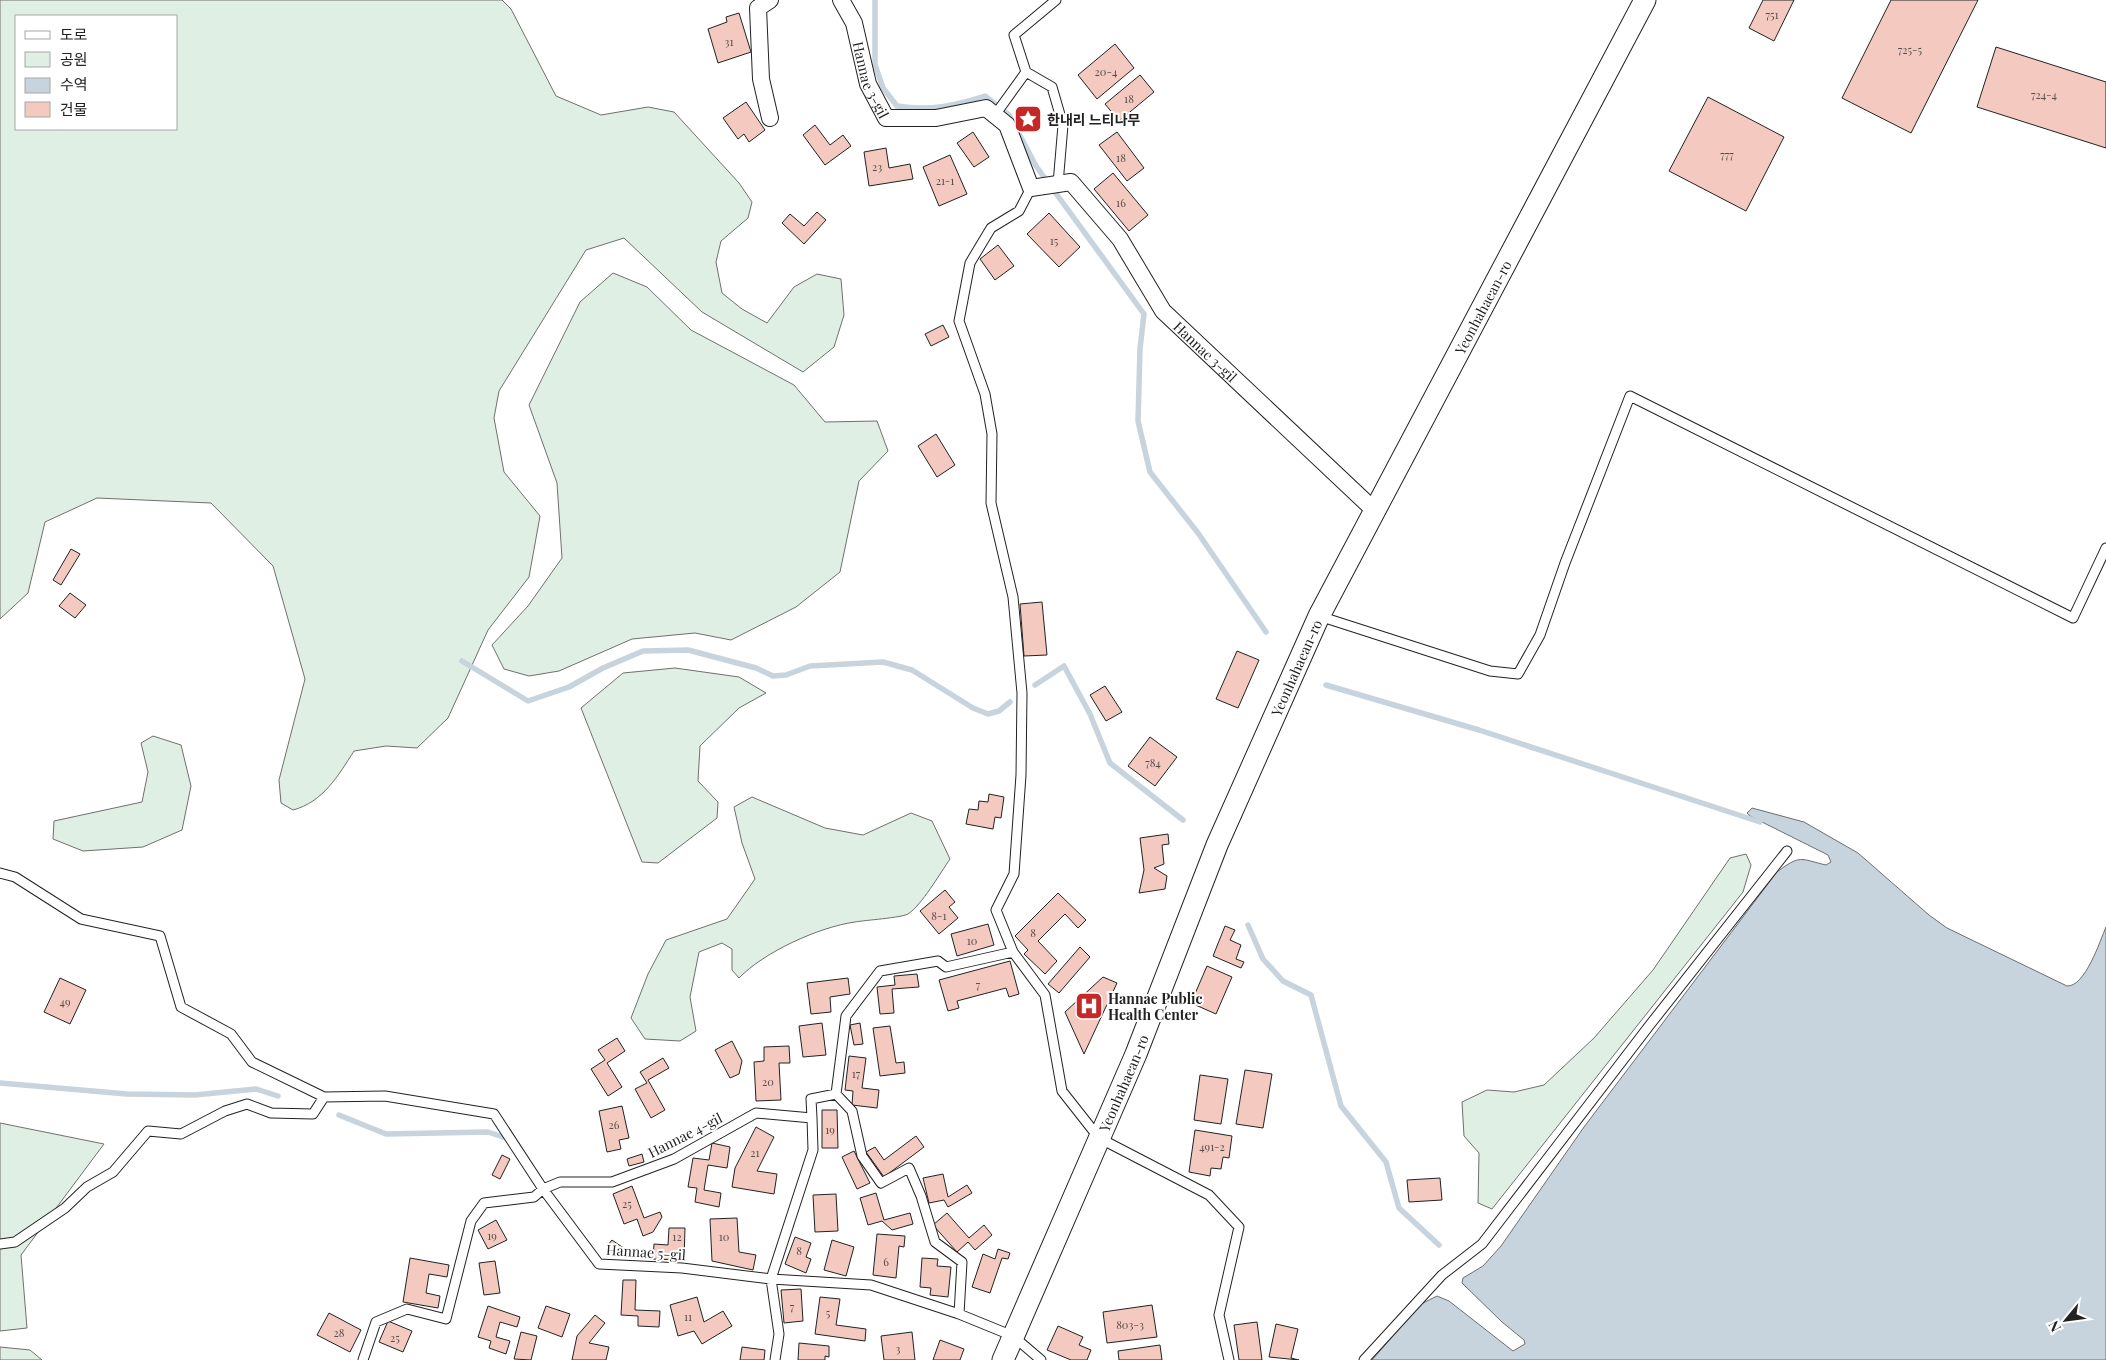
<svg xmlns="http://www.w3.org/2000/svg" width="2106" height="1360" font-family="'Playfair Display','Noto Sans KR',serif">
<rect width="100%" height="100%" fill="#fff"/>
<path fill="#e0efe3" stroke="#6f6f6f" fill-rule="evenodd" d="M0,0H502L511,9L556,96L601,115L648,107L674,112L739,183L752,202L748,218L721,241L716,262L722,293L742,309L767,323L794,287L817,274L841,279L844,315L834,347L803,372L702,312L624,238L586,250L499,391L494,418L504,472L540,516L529,577L488,630L448,718L417,748L386,746L354,751C338,776 323,802 293,810L281,803L279,780L305,679L273,566L211,503L97,498L45,522L28,593L0,619ZM16,16H176V129H16Z
M613,273L647,287L691,330L794,385L825,422L877,421L888,451L859,481L840,572L796,607L731,640L695,633L632,639L559,671L529,676L504,669L492,645L528,606L562,558L557,483L529,405L580,302Z
M675,668L739,677L766,693L739,708L700,746L698,781L718,802L717,818L658,863L642,862L581,708L623,673Z
M153,736L181,745L191,786L182,830L143,847L83,851L53,839L54,821L142,802L148,772L141,743Z
M752,797L825,828L863,835L911,813L932,821L950,859C941,872 921,906 908,914C900,918 866,920 855,922C819,927 764,952 739,978L732,970V949L722,943L699,952L690,997L696,1031L680,1041L645,1039L631,1018L648,974L666,940L727,919L755,879L742,843L734,807Z
M1746,854L1751,865L1743,892L1492,1209L1478,1203L1479,1153L1464,1136L1462,1102L1487,1090L1514,1092L1544,1085L1594,1038L1653,970L1730,858Z
M0,1123L104,1144L21,1255L27,1328L0,1331Z
M0,1347L30,1350L42,1360H0Z"/>
<path fill="#c7d3dd" stroke="#6f6f6f" d="M1752,808L1804,822L1858,853L1929,915L1947,928L2067,986C2085,987 2100,941 2106,927V1360H1372L1421,1304L1437,1296L1449,1301L1513,1351L1525,1344L1524,1340L1502,1322L1462,1283L1463,1278L1483,1266L1501,1246L1584,1127L1777,872C1801,854 1800,859 1826,865L1831,862L1828,855L1750,816L1747,813Z"/>
<g fill="none" stroke-linecap="round" stroke-linejoin="round">
<path stroke="#c7d3dd" stroke-width="5.5" d="M875,0V65L883,88L897,106C930,111 954,106 985,96L1009,115L1036,166L1144,314L1140,349L1138,421L1150,472L1198,533L1266,632
M462,661L528,701L569,687L603,668L643,651L688,650L756,668L773,676L786,675L810,666L883,662L912,670L973,708L988,714L999,711L1010,702
M1035,685L1064,666L1090,714L1110,763L1183,820
M1326,685L1479,730L1760,822
M1248,925L1263,959L1283,981L1311,995L1341,1106L1386,1162L1399,1208L1439,1245
M0,1083L127,1094L195,1095L256,1089L278,1096
M339,1115L386,1134L488,1132L509,1139"/>
</g>
<path fill="#f3c9c0" stroke="#222" d="M1763,0H1794L1774,41L1749,28Z
M1891,0H1978L1911,133L1842,98Z
M739,13L751,52L718,63L708,29L727,22L726,17Z
M1115,44L1134,68L1097,99L1078,75Z
M1996,47L2106,82V148L1977,107Z
M1140,75L1154,92L1119,121L1105,104Z
M1708,97L1784,137L1746,211L1669,171Z
M746,102L765,130L749,142L744,134L738,139L723,118Z
M815,125L830,145L843,135L851,146L825,165L803,135Z
M973,132L989,157L974,167L957,143Z
M1117,132L1144,168L1127,181L1099,145Z
M886,148L889,168L910,164L913,179L869,186L864,152Z
M950,155L967,194L939,206L923,167Z
M1113,173L1148,215L1129,231L1094,189Z
M817,212L826,220L804,244L782,223L790,214L804,226Z
M1049,213L1080,247L1059,267L1027,234Z
M998,245L1014,266L995,280L980,259Z
M943,325L949,337L931,346L925,334Z
M936,434L955,465L937,477L918,446Z
M71,549L80,554L61,585L53,580Z
M70,593L86,605L75,618L59,606Z
M1042,602L1047,655L1024,656L1020,604Z
M1237,651L1259,660L1238,708L1216,699Z
M1105,686L1122,712L1106,721L1090,695Z
M1150,737L1177,757L1155,786L1128,766Z
M989,794L1004,797L1001,818L995,817L993,829L966,824L969,809L978,810L979,801L988,802Z
M1168,834L1169,844L1162,845L1164,864L1154,868L1167,876L1165,889L1139,893L1144,870L1140,838Z
M945,890L955,902L949,907L958,918L939,934L920,911Z
M1058,893L1086,920L1078,928L1065,914L1038,941L1057,961L1045,974L1024,954L1028,950L1015,936Z
M988,924L994,945L957,956L951,934Z
M1225,926L1235,930L1230,940L1241,945L1236,959L1244,962L1241,968L1213,956Z
M1080,947L1090,957L1059,993L1048,984Z
M1010,961L1019,994L1009,997L1006,988L957,1001L959,1008L948,1011L939,980Z
M1207,966L1232,977L1216,1014L1191,1003Z
M917,974L919,987L892,989L894,1013L880,1014L877,987L895,985L894,976Z
M1103,977L1117,983L1084,1054L1065,1012Z
M60,978L86,990L70,1024L44,1012Z
M848,978L850,994L830,997L831,1012L811,1014L807,983Z
M822,1023L826,1055L803,1057L799,1026Z
M860,1023L863,1044L854,1045L850,1025Z
M890,1026L896,1063L904,1062L905,1073L880,1076L873,1028Z
M617,1038L625,1051L607,1063L622,1087L608,1096L591,1069L605,1060L598,1050Z
M732,1041L742,1061L739,1074L730,1078L715,1050Z
M789,1046L790,1063H779L781,1100L756,1101L754,1062L764,1061V1047Z
M849,1056L866,1058L862,1088L879,1090L877,1108L852,1105L853,1091L845,1090Z
M663,1058L669,1068L648,1080L665,1110L651,1118L635,1089L647,1083L640,1072Z
M1245,1070L1272,1074L1263,1128L1236,1124Z
M1200,1075L1228,1079L1221,1124L1194,1120Z
M622,1106L629,1138L619,1140L621,1149L607,1152L599,1111Z
M822,1110H837L838,1148H822Z
M756,1127L774,1137L757,1171L777,1174L774,1194L732,1187L735,1168Z
M1195,1130L1232,1136L1229,1158L1223,1157L1221,1169L1211,1168L1210,1176L1189,1172Z
M916,1136L924,1147L884,1177L866,1152L875,1147L884,1160Z
M712,1143L730,1147L727,1168L708,1165L704,1190L721,1193L719,1207L695,1202L697,1188L688,1187L693,1158L709,1160Z
M854,1151L870,1183L857,1189L842,1157Z
M642,1154L644,1162L629,1166L627,1159Z
M502,1155L510,1159L500,1179L492,1175Z
M943,1174L948,1197L967,1185L972,1193L948,1207L944,1200L929,1203L923,1178Z
M1440,1178L1442,1200L1409,1202L1407,1180Z
M632,1186L644,1218L660,1212L662,1217L653,1232L643,1236L637,1219L624,1224L613,1194Z
M876,1193L884,1220L910,1213L913,1224L892,1230L882,1221L868,1225L860,1198Z
M836,1194L838,1231L815,1232L813,1195Z
M947,1213L969,1238L984,1225L992,1235L975,1250L968,1242L957,1252L933,1225Z
M737,1218L739,1252L756,1255L753,1270L712,1261L710,1219Z
M496,1220L507,1240L488,1249L478,1230Z
M669,1228H685L684,1260L653,1259L654,1244L668,1245Z
M877,1234L905,1236L904,1247L899,1246L896,1278L873,1275Z
M795,1237L811,1243L806,1257L811,1259L806,1273L785,1264Z
M612,1240L625,1249L620,1257L606,1247Z
M832,1240L854,1247L846,1276L824,1270Z
M998,1249L1010,1253L1008,1259L1002,1258L990,1293L972,1287L983,1254L995,1259Z
M410,1258L449,1265L447,1277L429,1274L426,1293L440,1296L438,1308L403,1302Z
M922,1258L938,1259L937,1266L951,1267L948,1297L930,1295L931,1288L920,1287Z
M495,1261L500,1293L484,1295L479,1263Z
M623,1280H636L635,1310L660,1311L659,1327L638,1326V1316L621,1315Z
M801,1289L803,1321L784,1323L781,1290Z
M697,1297L704,1322L723,1311L732,1326L702,1344L694,1331L678,1336L670,1305Z
M820,1297L840,1299L836,1325L866,1329L865,1341L815,1334Z
M1152,1305L1157,1337L1107,1343L1103,1312Z
M488,1306L520,1317L517,1327L500,1322L496,1337L510,1341L506,1354L489,1348L491,1341L478,1337Z
M546,1306L570,1314L562,1337L538,1328Z
M329,1313L361,1330L350,1352L317,1335Z
M595,1315L605,1323L589,1343L609,1347L606,1360H572L577,1336Z
M388,1321L412,1331L403,1352L379,1342Z
M1257,1322L1262,1360H1239L1234,1325Z
M1276,1324L1298,1329L1291,1358L1299,1360L1269,1357Z
M1058,1326L1083,1337L1079,1345L1091,1350L1087,1360H1071L1047,1350Z
M521,1332L537,1336L531,1360L514,1359Z
M912,1332L915,1360H884L881,1336Z
M940,1340L964,1349L960,1360H933Z
M799,1343L829,1346V1357L825,1356V1360H798Z
M1160,1345L1162,1360H1119L1118,1351Z
M742,1347L765,1350L764,1360H740Z"/>
<g fill="none" stroke-linecap="round" stroke-linejoin="round">
<g stroke="#222" stroke-width="11">
<path id="service" d="M1026,72L1052,87L1063,125L1058,184
M995,115L1026,72L1014,35L1056,0
M1319,616L1490,671L1518,674L1540,635L1565,563L1630,396L2073,618L2106,548
M0,873L15,877L81,919L160,936L181,1007L231,1034L252,1062L324,1097L385,1096L494,1114L543,1189L560,1182H612L674,1159L756,1113L812,1118L811,1099L836,1094L846,1016L880,971L938,961L946,967L1013,952L1045,995L1062,1091L1099,1138L1209,1195L1239,1227L1219,1315L1229,1360
M1013,952L996,910L1014,874L1021,775L1022,693L1013,597L991,503L992,434L985,394L959,321L970,263L991,228L1019,211L1031,188
M836,1094L852,1111L862,1156L881,1183L909,1168L921,1196L935,1242L962,1262L959,1314
M0,1244L15,1242L65,1208L87,1187L113,1172L148,1131L181,1134L225,1111L247,1104L271,1113L313,1114L324,1097
M363,1360L376,1322L407,1309L446,1319L471,1221L484,1203L534,1197L543,1189L599,1264L682,1268L771,1279L871,1285L959,1314L1013,1336L1041,1360
M775,1360L779,1334L771,1279L813,1150L812,1118
M1364,1360L1442,1275L1482,1244L1649,1026L1787,851"/>
</g>
<g stroke="#222" stroke-width="18">
<g id="minor">
<path d="M770,0L758,8L761,79L770,118"/>
<path id="s1" d="M841,0L854,23L868,84L886,118H936L986,108L1007,125L1031,188L1071,182L1120,239L1163,311L1374,510"/>
</g>
</g>
<g stroke="#222" stroke-width="23">
<g id="tertiary">
<path id="s2" d="M1003,1360L1136,1054L1217,845L1319,616L1645,0"/>
</g>
</g>
<use href="#service" stroke="#fff" stroke-width="9"/>
<use href="#minor" stroke="#fff" stroke-width="16"/>
<use href="#tertiary" stroke="#fff" stroke-width="21"/>
</g>
<defs>
<g id="sight-square" transform="scale(1.4375)"><rect x="-9" y="-9" width="18" height="18" rx="4" fill="#c62828" stroke="#fff"/><path d="M0-6L1.8-2.2L6-1.7L2.9 1.2L3.7 5.4L0 3.3L-3.7 5.4L-2.9 1.2L-6-1.7L-1.8-2.2Z" fill="#fff"/></g>
<g id="hospital-square" transform="scale(1.4375)"><rect x="-9" y="-9" width="18" height="18" rx="4" fill="#c62828" stroke="#fff"/><path d="M-5-5h3v3.5h4V-5h3V5h-3V1.5h-4V5h-3Z" fill="#fff"/></g>
</defs>
<g fill-rule="evenodd">
<use href="#sight-square" x="1028" y="119"/>
<use href="#hospital-square" x="1089" y="1006"/>
</g>
<g text-anchor="middle" dominant-baseline="central" stroke-width="4" stroke-linejoin="round" paint-order="stroke">
<g font-size="11" fill="#564c4a">
<text x="1772" y="14">751</text>
<text x="729" y="41">31</text>
<text x="1910" y="49">725-5</text>
<text x="1106" y="71">20-4</text>
<text x="2044" y="94">724-4</text>
<text x="1129" y="98">18</text>
<text x="1727" y="154">777</text>
<text x="1121" y="157">18</text>
<text x="877" y="166">23</text>
<text x="945" y="180">21-1</text>
<text x="1121" y="202">16</text>
<text x="1054" y="240">15</text>
<text x="1153" y="762">784</text>
<text x="939" y="915">8-1</text>
<text x="1033" y="932">8</text>
<text x="972" y="940">10</text>
<text x="978" y="984">7</text>
<text x="65" y="1001">49</text>
<text x="856" y="1073">17</text>
<text x="768" y="1081">20</text>
<text x="614" y="1124">26</text>
<text x="830" y="1129">19</text>
<text x="1212" y="1146">491-2</text>
<text x="755" y="1152">21</text>
<text x="627" y="1203">25</text>
<text x="492" y="1235">19</text>
<text x="677" y="1236">12</text>
<text x="724" y="1236">10</text>
<text x="799" y="1250">8</text>
<text x="886" y="1261">6</text>
<text x="792" y="1306">7</text>
<text x="828" y="1312">5</text>
<text x="688" y="1316">11</text>
<text x="1130" y="1324">803-3</text>
<text x="339" y="1332">28</text>
<text x="395" y="1337">25</text>
<text x="898" y="1348">3</text>
</g>
<g font-size="14" fill="#222" stroke="#fff">
<text stroke="none"><textPath href="#s1" startOffset="86">Hannae 3-gil</textPath></text>
<text stroke="none"><textPath href="#s2" startOffset="1158">Yeonhahaean-ro</textPath></text>
<text stroke="none"><textPath href="#s1" startOffset="581">Hannae 3-gil</textPath></text>
<text stroke="none"><textPath href="#s2" startOffset="752">Yeonhahaean-ro</textPath></text>
<text stroke="none"><textPath href="#s2" startOffset="302">Yeonhahaean-ro</textPath></text>
<text transform="translate(685 1135) rotate(-27)">Hannae 4-gil</text>
<text transform="translate(646 1252) rotate(4)">Hannae 5-gil</text>
</g>
<g font-size="14" font-weight="bold" fill="#222" stroke="#fff" text-anchor="start">
<text x="1047" y="119">한내리 느티나무</text>
<text x="1108" y="998">Hannae Public<tspan x="1108" dy="16">Health Center</tspan></text>
</g>
</g>
<rect x="15" y="15" width="162" height="115" fill="#ffffff" stroke="#a7a7a7"/>
<rect x="25" y="31" width="25" height="8" fill="#ffffff" stroke="#a7a7a7"/>
<text x="60" y="40" font-size="15" fill="#222222">도로</text>
<rect x="25" y="52" width="25" height="15" fill="#e0efe3" stroke="#a7a7a7"/>
<text x="60" y="65" font-size="15" fill="#222222">공원</text>
<rect x="25" y="78" width="25" height="15" fill="#c7d3dd" stroke="#a7a7a7"/>
<text x="60" y="90" font-size="15" fill="#222222">수역</text>
<rect x="25" y="102" width="25" height="15" fill="#f3c9c0" stroke="#a7a7a7"/>
<text x="60" y="115" font-size="15" fill="#222222">건물</text>
<g transform="translate(2066 1320) rotate(241)" stroke="#ffffff" stroke-width="4" paint-order="stroke">
<path d="M0-4L9 19L0 12L-9 19Z" fill="#222222"/>
<text y="-8" font-size="14" font-weight="bold" text-anchor="middle" fill="#222222">N</text>
</g>
</svg>
